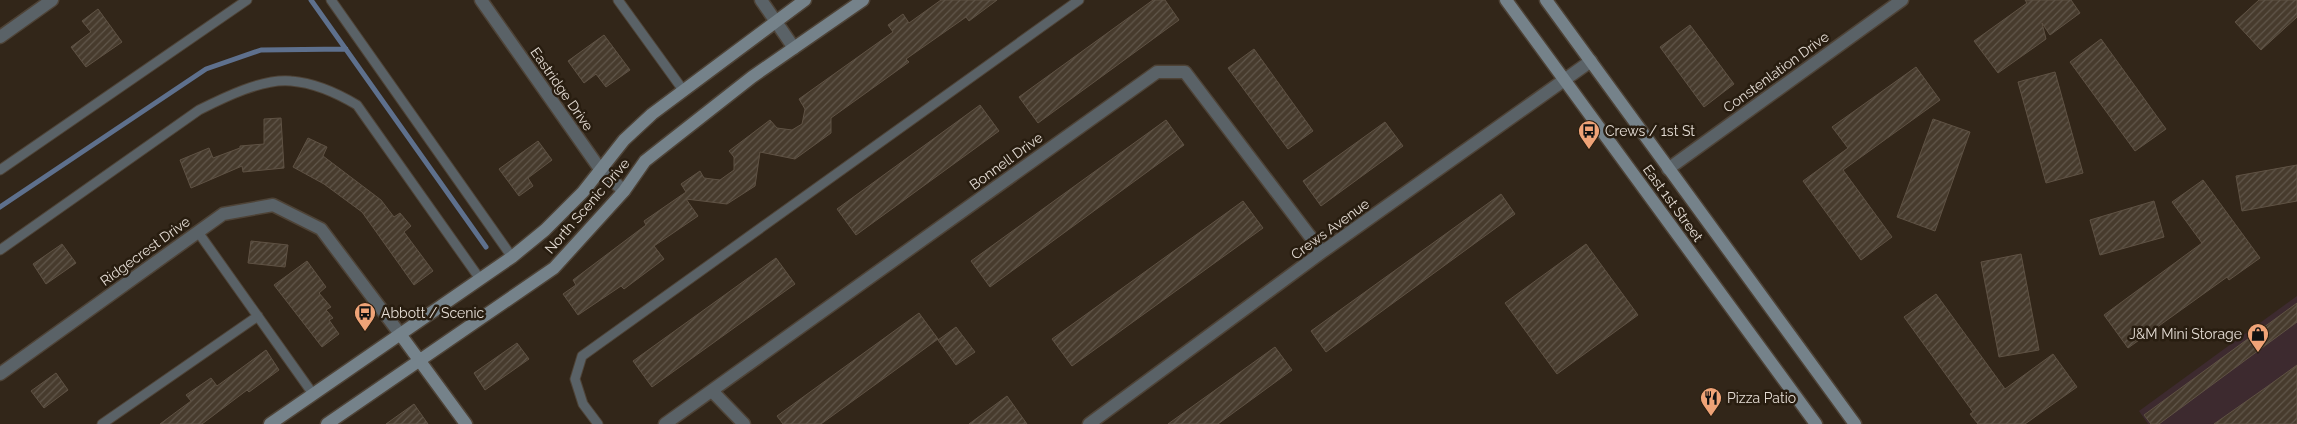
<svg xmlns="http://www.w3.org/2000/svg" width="2297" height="424" font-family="Raleway,sans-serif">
<defs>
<pattern id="building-hatch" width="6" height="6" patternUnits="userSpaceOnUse" patternTransform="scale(1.25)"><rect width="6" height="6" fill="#473b2d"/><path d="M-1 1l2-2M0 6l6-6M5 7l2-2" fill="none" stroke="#61574b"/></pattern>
</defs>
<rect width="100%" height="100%" fill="#322619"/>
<path fill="#3d2a2f" d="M2297,296V424H2148L2139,411Z"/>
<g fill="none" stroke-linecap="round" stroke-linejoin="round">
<path stroke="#5e708d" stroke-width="5" d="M311,0L486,247
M0,207L206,69L261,50L346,49"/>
</g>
<path fill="url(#building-hatch)" stroke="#5f5244" d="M941,0H997L969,21L966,17L906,59L909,62L831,118V133L795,159L760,152L755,186L727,204L686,199L698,216L654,246L664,259L624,289L621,286L578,315L563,294L576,285L573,280L646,225L644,221L686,192L681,184L700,171L704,178L720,180L734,170V157L729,151L770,120L777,128L792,130L802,124L805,109L799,99L893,32L888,25L903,14L909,23Z
M1153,0H1165L1179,20L1038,123L1019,97Z
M2025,0H2071L2080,13L2050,35L2042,23L2046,39L1998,73L1974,41L2027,3Z
M2259,0H2297V17L2261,50L2235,22Z
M98,9L122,42L86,67L71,47L91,32L82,21Z
M1690,25L1734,84L1704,107L1660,47Z
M604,35L630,70L606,87L596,74L584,83L568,61Z
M2101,39L2166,129L2135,151L2070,62Z
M1254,49L1313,131L1288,149L1228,68Z
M1916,67L1940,100L1843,170L1892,237L1861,260L1803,181L1848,148L1832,127Z
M2055,72L2083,173L2046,183L2018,82Z
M980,105L999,131L856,235L837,209Z
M281,118L284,168L243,172L242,166L191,188L180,160L209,148L213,158L240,148V146L264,144V119Z
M1933,119L1970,132L1935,231L1897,217Z
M1166,120L1184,145L990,287L971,261Z
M1385,122L1403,146L1321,206L1303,181Z
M308,138L327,147L323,156L381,200L394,217L400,213L411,226L404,232L433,271L414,285L362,212L324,184L293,167Z
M538,141L552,160L528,178L533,186L519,196L499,169Z
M2297,165V201L2242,211L2236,176Z
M2203,180L2260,258L2229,280L2227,277L2128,348L2104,315L2202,243L2172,202Z
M1501,194L1515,214L1326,352L1311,331Z
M1243,201L1263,228L1072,366L1052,339Z
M2154,201L2164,237L2100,255L2090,220Z
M251,241L288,245L285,267L248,263Z
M62,244L76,263L46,284L33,264Z
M1586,244L1638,315L1557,374L1505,303Z
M2021,254L2039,350L1999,357L1981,262Z
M776,258L795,284L652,387L633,361Z
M307,261L326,287L319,293L331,307L326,310L333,318L329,320L339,334L322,347L274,285Z
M1936,294L2005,389L2053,354L2077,387L2025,424H1978L1970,414L1973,412L1904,317Z
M2297,303V322L2159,424H2151L2144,415Z
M919,313L938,339L821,424H783L777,416Z
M956,327L975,352L956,365L938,340Z
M517,343L529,359L485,390L474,373Z
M1275,347L1292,370L1218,424H1168Z
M266,350L279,370L249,392L247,390L202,424H160L191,401L186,395L211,378L217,386Z
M2297,365V424H2214L2268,386Z
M56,373L68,390L44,408L31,391Z
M1007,396L1027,424H969Z
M414,404L428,424H386Z"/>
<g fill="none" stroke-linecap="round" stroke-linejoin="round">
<g stroke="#4e4337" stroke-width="11">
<path id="lane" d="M331,0L512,257
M618,0L683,90
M0,170L247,0
M198,232L313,394
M0,250L199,110C223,98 263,78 291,81C315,83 337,93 357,105L480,279
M102,424L258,316
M598,424L583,404L575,379L582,356L1079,0"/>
</g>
<g stroke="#4e4337" stroke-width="15">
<path id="street" d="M481,0L600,169L624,191
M761,0L794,48
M0,37L52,0
M1668,169L1902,0
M0,374L223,214L273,205L321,229L400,334
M712,391L744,424
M665,424L1157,72H1185L1322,252
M1089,424L1322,252L1591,61"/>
</g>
<g stroke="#4e4337" stroke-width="15">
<path id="secondary" d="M1506,0L1816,424
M1546,0L1855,424
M400,334L466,424
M270,424L512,257L545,230L583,192L624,140L652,114L805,0
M327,424L554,268L624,191L645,161L752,77L863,0"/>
</g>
<use href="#lane" stroke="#5a6267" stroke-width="9"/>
<use href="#street" stroke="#5a6267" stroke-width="12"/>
<use href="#secondary" stroke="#75828a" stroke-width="12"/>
</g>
<defs>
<g id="bus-pin" transform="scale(1.125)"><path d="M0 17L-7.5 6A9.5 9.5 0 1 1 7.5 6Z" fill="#efa377" stroke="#281d10"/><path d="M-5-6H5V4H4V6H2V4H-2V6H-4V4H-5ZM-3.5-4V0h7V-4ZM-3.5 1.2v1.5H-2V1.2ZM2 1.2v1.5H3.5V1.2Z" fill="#111"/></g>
<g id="shop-pin" transform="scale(1.125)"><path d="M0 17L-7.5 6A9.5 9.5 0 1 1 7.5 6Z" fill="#efa377" stroke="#281d10"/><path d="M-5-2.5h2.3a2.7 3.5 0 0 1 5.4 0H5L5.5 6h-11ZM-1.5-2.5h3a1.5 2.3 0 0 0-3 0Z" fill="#111"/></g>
<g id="restaurant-pin" transform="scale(1.125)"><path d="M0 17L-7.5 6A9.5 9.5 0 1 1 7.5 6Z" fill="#efa377" stroke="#281d10"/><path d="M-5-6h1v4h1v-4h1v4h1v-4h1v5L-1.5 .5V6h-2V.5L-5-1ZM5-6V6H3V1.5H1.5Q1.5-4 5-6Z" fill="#111"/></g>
</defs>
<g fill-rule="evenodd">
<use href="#bus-pin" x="1589" y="131"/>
<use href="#bus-pin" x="365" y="313"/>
<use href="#shop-pin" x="2258" y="334"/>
<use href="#restaurant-pin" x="1711" y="398"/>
</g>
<g text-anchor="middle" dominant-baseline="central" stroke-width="5" stroke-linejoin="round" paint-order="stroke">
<g font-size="14" fill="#e4dcd4" stroke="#281d10">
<text transform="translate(1776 72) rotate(-36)">Constenlation Drive</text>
<text transform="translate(562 89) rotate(55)">Eastridge Drive</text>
<text transform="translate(1006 161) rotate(-36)">Bonnell Drive</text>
<text transform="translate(1673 203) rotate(54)">East 1st Street</text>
<text transform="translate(587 206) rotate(-49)">North Scenic Drive</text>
<text transform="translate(1330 229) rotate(-36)">Crews Avenue</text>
<text transform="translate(145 251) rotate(-36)">Ridgecrest Drive</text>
</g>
<g font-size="14" fill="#e4dcd4" stroke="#281d10" text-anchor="start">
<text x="1605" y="131">Crews / 1st St</text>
<text x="381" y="313">Abbott / Scenic</text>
<text x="2242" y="334" text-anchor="end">J&amp;M Mini Storage</text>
<text x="1727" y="398">Pizza Patio</text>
</g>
</g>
</svg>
